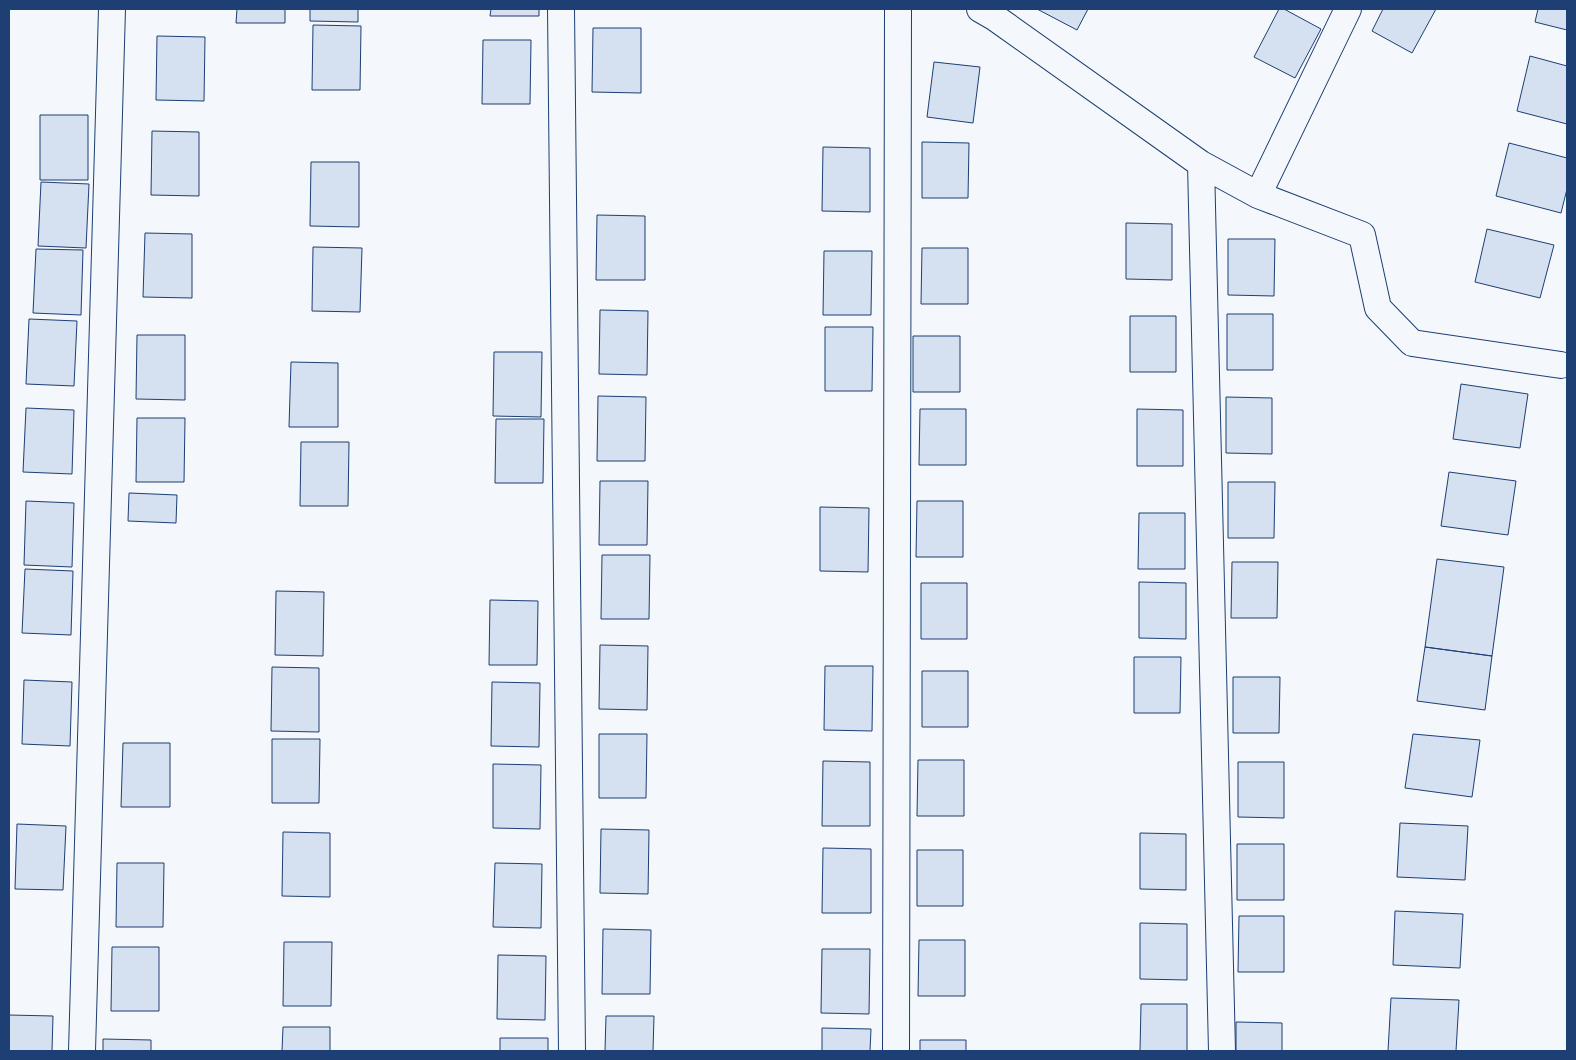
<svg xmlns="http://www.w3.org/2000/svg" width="1576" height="1060" font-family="'Alegreya Sans',sans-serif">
<rect width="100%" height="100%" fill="#f4f7fb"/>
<path fill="#d5e0f0" stroke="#1d3f73" d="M237,9H285V23H236Z
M310,9H358V22L310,21Z
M491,9H539V16H490Z
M1037,9H1088L1077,30Z
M1279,9H1284L1321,29L1295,78L1254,57Z
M1383,9H1436L1412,53L1372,31Z
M1538,9H1567V30L1535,22Z
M313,25L361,26L360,90H312Z
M593,28H641V93L592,92Z
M157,36L205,37L204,101L156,100Z
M483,40H531L530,104H482Z
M1530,56L1567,66V124L1517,111Z
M934,62L980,67L973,123L927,117Z
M40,115H88V180H40Z
M152,131L199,132V196L151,195Z
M922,142L969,143L968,198H922Z
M1509,143L1567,158V189L1561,213L1496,196Z
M823,147L870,148V212L822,211Z
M311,162H359V227L310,226Z
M41,182L89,184L86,248L38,246Z
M597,215L645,216V280H596Z
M1126,223L1172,224V280L1126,279Z
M1487,229L1554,245L1540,298L1475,282Z
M145,233L192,234V298L143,297Z
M1228,239H1275L1274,296L1228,295Z
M313,247L362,248L360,312L312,311Z
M922,248H968V304H921Z
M36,249L83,250L81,315L33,313Z
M824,251H872L871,315H823Z
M600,310L648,311L647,375L599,374Z
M1227,314H1273V370H1227Z
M1130,316H1176V372H1130Z
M29,319L77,321L74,386L26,384Z
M825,327H873L872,391H825Z
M137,335H185V400L136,399Z
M913,336H960V392H913Z
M494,352H542L541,417L493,416Z
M291,362L338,363V427H289Z
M1461,384L1528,394L1520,448L1453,439Z
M598,396L646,397L645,461H597Z
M1226,397L1272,398V454L1226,453Z
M26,408L74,410L72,474L23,472Z
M920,409H966V465H919Z
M1137,409L1183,410V466H1137Z
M137,418H185L184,482H136Z
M496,419H544L543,483H495Z
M301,442H349L348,506H300Z
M1449,472L1516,481L1508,535L1441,526Z
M600,481H648L647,545H599Z
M1228,482H1275L1274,538H1228Z
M129,493L177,495L176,523L128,521Z
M26,501L74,503L72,567L24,565Z
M917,501H963V557H916Z
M820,507L869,508L868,572L820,571Z
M1139,513H1185V569H1138Z
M602,555H650L649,619H601Z
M1437,559L1504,567L1492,656L1425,647Z
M1232,562H1278L1277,618H1231Z
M25,569L73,571L71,635L22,633Z
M1139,582L1186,583V639L1139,638Z
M921,583H967V639H921Z
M276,591L324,592L323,656L275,655Z
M490,600L538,601L537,665H489Z
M600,645L648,646L647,710L599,709Z
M1425,647L1492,656L1485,710L1417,701Z
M1134,657H1181L1180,713H1134Z
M825,666H873L872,731L824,730Z
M272,667L319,668V732L271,731Z
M922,671H968V727H922Z
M1233,677H1280L1279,733H1233Z
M24,680L72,682L70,746L22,744Z
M492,682L540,683L539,747L491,746Z
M599,734H647L646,798H599Z
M1413,734L1480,740L1472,797L1405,788Z
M272,739H320L319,803H272Z
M123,743H170V807H121Z
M918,760H964V816H917Z
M823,761L870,762V826H822Z
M1238,762H1284V818L1238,817Z
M493,764L541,765L540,829L493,828Z
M1400,823L1468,826L1465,880L1397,877Z
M17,824L66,826L63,890L15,889Z
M601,829L649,830L648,894L600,893Z
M283,832L330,833V897L282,896Z
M1140,833L1186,834V890L1140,889Z
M1237,844H1284V900H1237Z
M823,848L871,849V913H822Z
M917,850H963V906H917Z
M117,863H164L163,927H116Z
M495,863L542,864L541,928L493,927Z
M1395,911L1463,914L1460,968L1393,965Z
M1239,916H1284V972H1238Z
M1140,923L1187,924V980L1140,979Z
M603,929L651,930L650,994H602Z
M919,940H965V996H918Z
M284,942H332L331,1006H283Z
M112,947H159V1011H111Z
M822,949H870L869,1014L821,1013Z
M498,955L546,956L545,1020L497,1019Z
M1391,998L1459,1000L1456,1051H1388Z
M1141,1004H1187V1051H1140Z
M9,1015L53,1016L52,1051H9Z
M606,1016H654L653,1051H605Z
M1236,1022L1282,1023V1051H1236Z
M283,1027H330V1051H282Z
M822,1028L871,1029L870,1051H822Z
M500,1038H548V1051H500Z
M103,1039L151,1040V1051H103Z
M920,1040H966V1051H920Z"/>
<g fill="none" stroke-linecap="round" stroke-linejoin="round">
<g stroke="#1d3f73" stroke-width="28">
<path id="street" d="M561,9L572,1051
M980,9L994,17L1201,164L1258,195L1362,235L1378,308L1412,343L1561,365
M1201,164L1222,1051
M1258,195L1348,9
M82,1051L112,9
M896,1051L898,9"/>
</g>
<use href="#street" stroke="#f4f7fb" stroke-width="26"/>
</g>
<rect width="1576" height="1060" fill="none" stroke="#1d3f73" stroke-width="20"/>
</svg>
